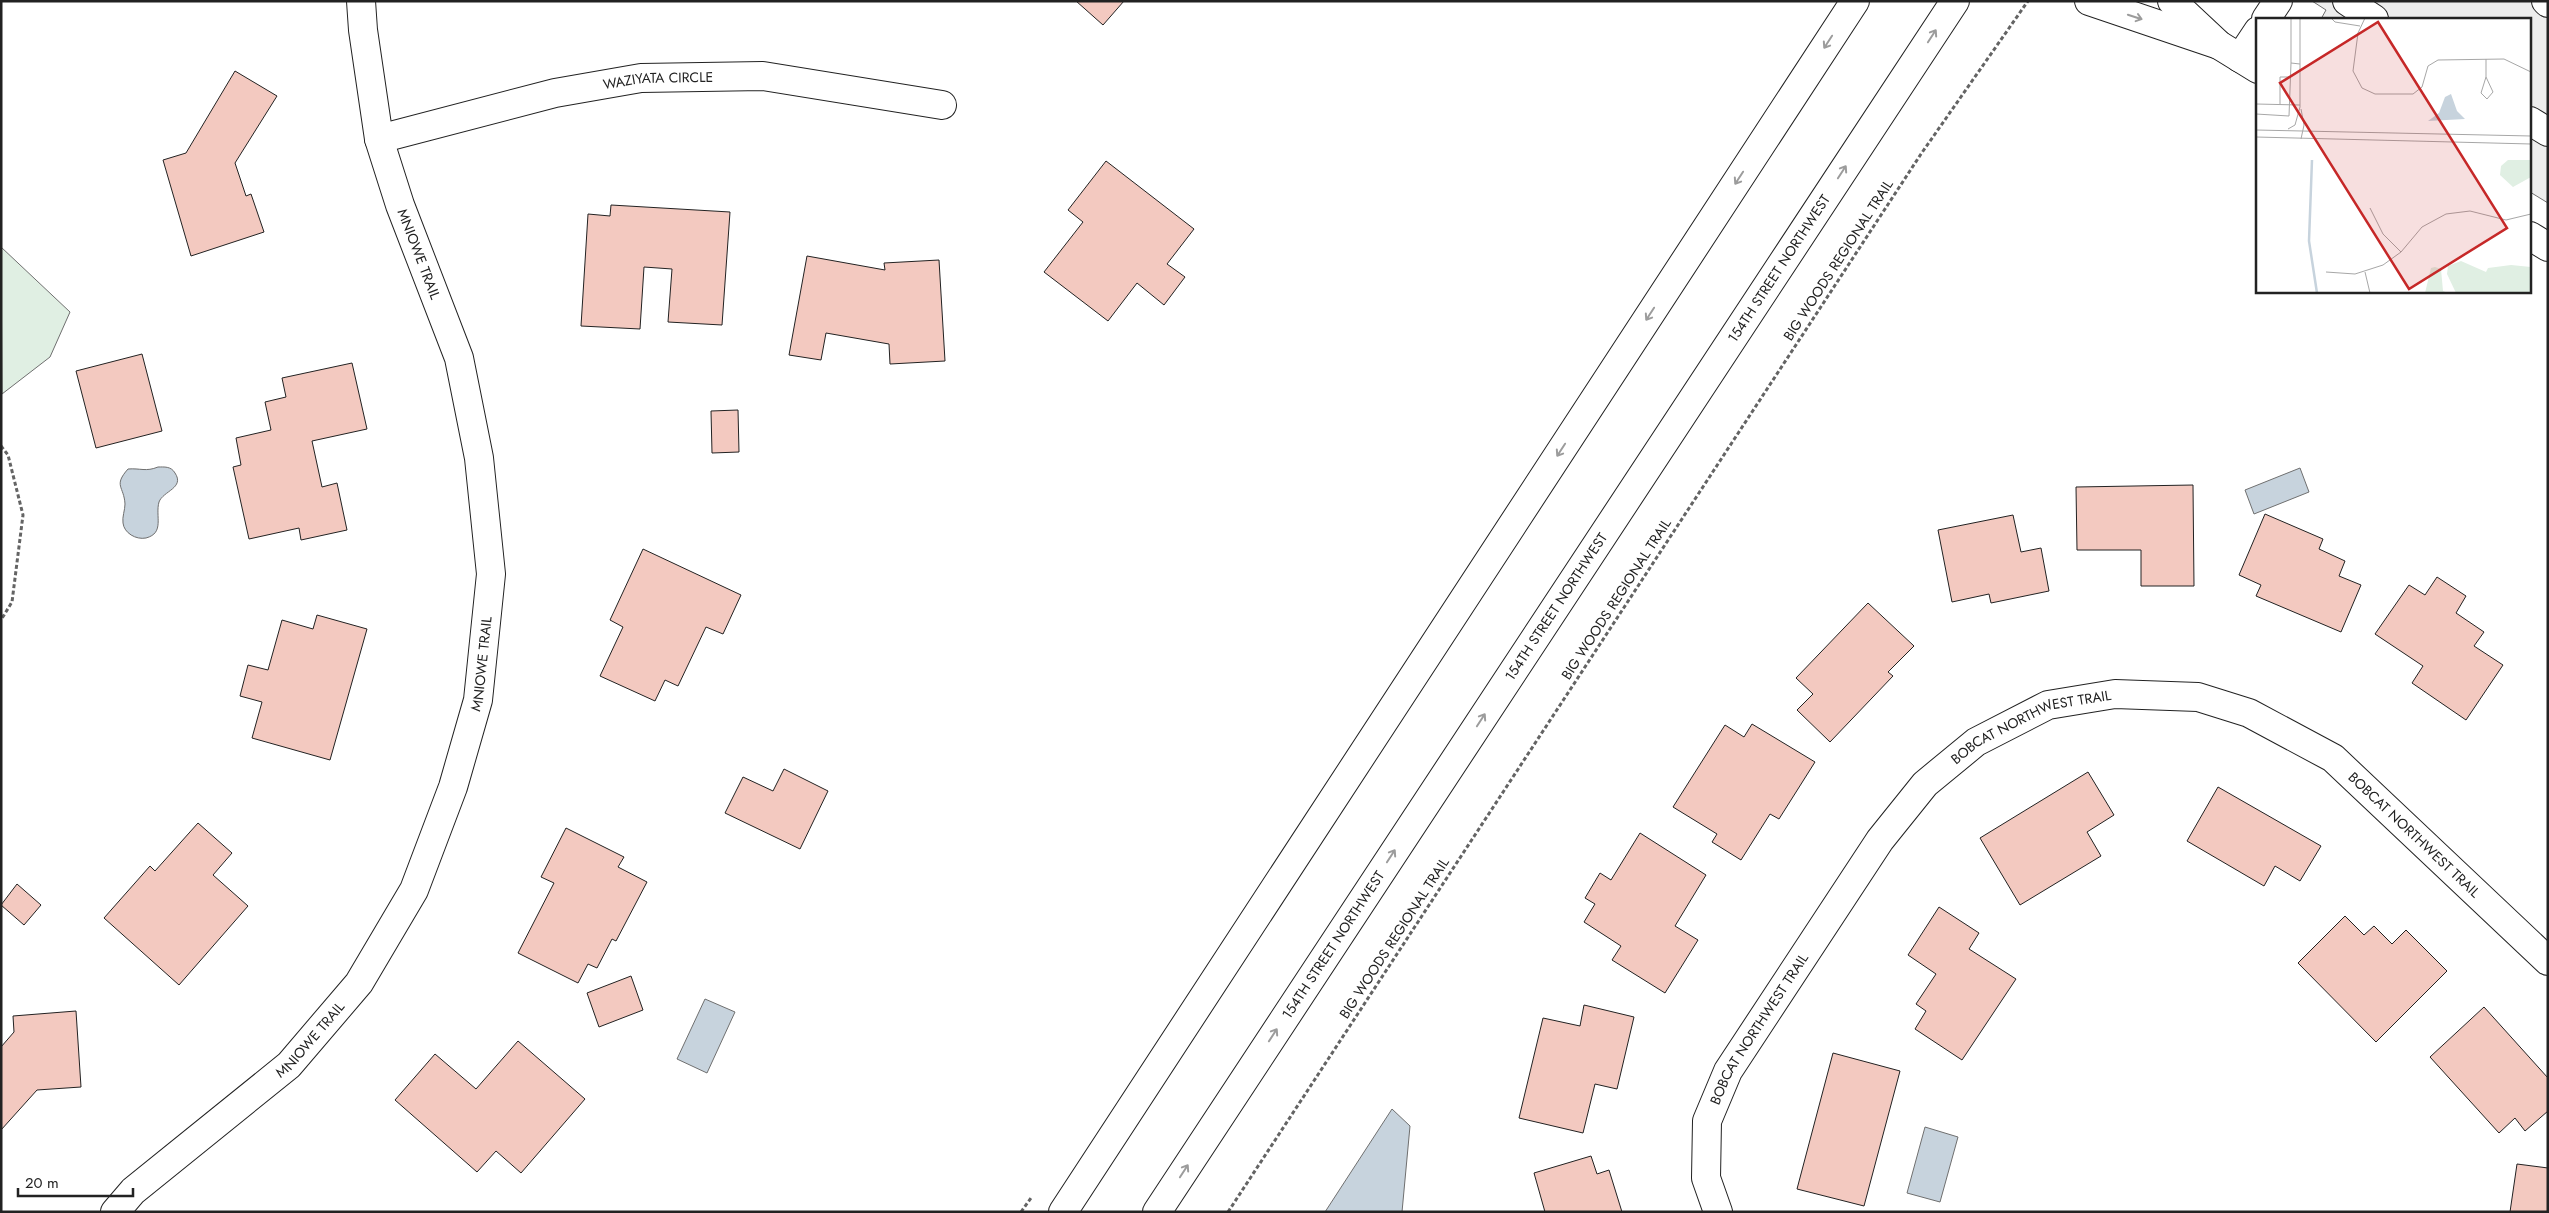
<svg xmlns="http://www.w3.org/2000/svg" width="2549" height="1213" font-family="Jost,sans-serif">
<rect width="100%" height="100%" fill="#fff"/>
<path fill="#e0efe3" stroke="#6f6f6f" d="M1,247L70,312L50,357L2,394Z"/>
<path fill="#ededed" stroke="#6f6f6f" d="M2312,1H2548V203L2530,192V19H2321L2326,10Z"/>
<path fill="#c7d3dd" stroke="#6f6f6f" d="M158,467C164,467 171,466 175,473C185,488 163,491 159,502C155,516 165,533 146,538C136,540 124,533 123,523C122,517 125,510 125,504C124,486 113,486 128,469C140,468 146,472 158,467Z
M2300,468L2309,492L2254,514L2245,490Z
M705,999L735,1012L707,1073L677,1059Z
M1392,1109L1410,1126L1402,1212H1325Z
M1925,1127L1958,1137L1940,1202L1907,1193Z"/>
<path fill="#f3c9c0" stroke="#222" d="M1076,1H1124L1103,25Z
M235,71L277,96L235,163L246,196L251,194L264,232L191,256L163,160L186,153Z
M1106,161L1194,229L1167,264L1185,277L1164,305L1137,283L1108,321L1044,272L1083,222L1068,210Z
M611,205L730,212L722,325L668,322L672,269L644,267L640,329L581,326L588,214L610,216Z
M807,256L885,270L884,263L939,260L945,361L890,364L889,344L826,333L821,360L789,355Z
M142,354L162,431L96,448L76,371Z
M352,363L367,429L312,441L322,487L337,483L347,530L301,540L299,528L249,539L233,467L241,465L236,438L271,430L265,402L286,397L282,378Z
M738,410L739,452L712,453L711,411Z
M2193,485L2194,586H2141V550H2077L2076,487Z
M2265,514L2323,539L2319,549L2345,561L2339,576L2361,585L2341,632L2256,596L2261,585L2239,575Z
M2013,515L2021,552L2041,548L2049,591L1991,603L1989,594L1952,602L1938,530Z
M643,549L741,595L723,634L706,627L678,686L665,680L655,701L600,676L623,627L610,620Z
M2437,577L2466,596L2456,613L2484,632L2474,646L2503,665L2466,720L2412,683L2423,666L2375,634L2409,585L2425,595Z
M1868,603L1914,646L1888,672L1893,676L1830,742L1797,710L1813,694L1796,678Z
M317,615L367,629L330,760L252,738L262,702L240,696L248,665L268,670L282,620L313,629Z
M1752,724L1815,762L1779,819L1770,814L1741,860L1712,842L1717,834L1673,807L1725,725L1744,737Z
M784,769L828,791L800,849L725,813L743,777L773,791Z
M2088,772L2114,815L2087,832L2101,856L2020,905L1980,838Z
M2218,787L2321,846L2300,881L2275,866L2264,886L2187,841Z
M198,823L232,853L213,875L248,906L179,985L104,918L150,866L155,871Z
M566,828L624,857L618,867L647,882L616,941L612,939L597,968L588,964L578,983L518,953L554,883L541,877Z
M1640,833L1706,875L1675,926L1698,940L1665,993L1612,960L1621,946L1584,922L1595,904L1585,898L1600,873L1611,880Z
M17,884L41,905L24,925L1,905Z
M1939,907L1979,933L1969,949L2016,979L1962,1060L1915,1029L1926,1011L1916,1004L1936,974L1908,955Z
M2345,916L2364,935L2374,926L2392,944L2406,930L2447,971L2376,1042L2298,963Z
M631,976L643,1010L599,1027L587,993Z
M1584,1005L1634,1017L1617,1089L1595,1084L1583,1133L1519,1118L1543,1018L1580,1026Z
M2484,1007L2548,1078V1111L2525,1131L2515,1118L2499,1133L2430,1057Z
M76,1011L81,1087L37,1090L1,1130V1047L14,1032L13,1016Z
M518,1041L585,1099L521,1173L496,1151L477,1172L395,1100L435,1054L476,1089Z
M1833,1053L1900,1071L1864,1206L1797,1189Z
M1591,1156L1597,1174L1609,1170L1622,1212H1545L1534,1173Z
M2517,1164L2548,1168V1212H2510Z"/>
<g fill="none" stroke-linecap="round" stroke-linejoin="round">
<g stroke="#222" stroke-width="30">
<g id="minor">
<path d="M2089,1L2219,45"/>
<path d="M2172,1L2219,45L2258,69"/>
<path d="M2347,1L2374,19"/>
<path d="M2546,1L2548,3"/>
<path d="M2266,19L2278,1"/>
<path d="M2240,58L2258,31"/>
<path d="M2530,121L2548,132"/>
<path id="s1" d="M379,139L555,93L641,78L763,76L942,105"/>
<path d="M2530,236L2548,247"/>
<path id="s2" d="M115,1212L133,1191L289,1065L359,983L414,890L453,787L478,700L491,574L479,458L459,358L400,205L379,139L363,30L361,1"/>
<path d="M1063,1212L1855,1"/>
<path id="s3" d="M1157,1212L1955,1"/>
<path id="s4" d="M1718,1212L1706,1178L1707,1121L1728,1071L1880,840L1925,784L1976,742L2048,705L2115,694L2198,697L2249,713L2333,758L2548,961"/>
</g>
</g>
<path stroke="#646464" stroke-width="3" stroke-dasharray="4 2.5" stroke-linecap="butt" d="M1,446L8,455L23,515L12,602L1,620
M1021,1212L1031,1198
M1228,1212L1921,154L2028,1"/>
<use href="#minor" stroke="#fff" stroke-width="28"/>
</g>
<defs><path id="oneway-shaft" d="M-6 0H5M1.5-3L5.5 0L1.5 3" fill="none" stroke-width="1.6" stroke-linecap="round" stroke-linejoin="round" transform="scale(1.25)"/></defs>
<g stroke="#9c9c9c">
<use href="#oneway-shaft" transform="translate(2135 17) rotate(18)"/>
<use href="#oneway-shaft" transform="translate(1932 36) rotate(-57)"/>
<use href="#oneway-shaft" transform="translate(1828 42) rotate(123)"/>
<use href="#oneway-shaft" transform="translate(1842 172) rotate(-57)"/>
<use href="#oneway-shaft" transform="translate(1739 178) rotate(123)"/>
<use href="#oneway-shaft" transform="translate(1650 314) rotate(123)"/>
<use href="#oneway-shaft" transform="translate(1561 450) rotate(123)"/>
<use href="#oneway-shaft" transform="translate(1481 720) rotate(-57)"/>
<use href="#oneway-shaft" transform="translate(1391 856) rotate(-57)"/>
<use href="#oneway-shaft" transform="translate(1273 1035) rotate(-57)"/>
<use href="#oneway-shaft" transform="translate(1184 1171) rotate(-57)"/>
</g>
<g text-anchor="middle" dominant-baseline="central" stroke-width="4" stroke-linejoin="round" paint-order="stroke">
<g font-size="14" fill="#222" stroke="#fff">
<text stroke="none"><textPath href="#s1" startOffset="286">WAZIYATA CIRCLE</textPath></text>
<text transform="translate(419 254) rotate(69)">MNIOWE TRAIL</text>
<text transform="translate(1838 260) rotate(-57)">BIG WOODS REGIONAL TRAIL</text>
<text stroke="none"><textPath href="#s3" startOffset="1130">154TH STREET NORTHWEST</textPath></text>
<text transform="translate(1616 599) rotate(-57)">BIG WOODS REGIONAL TRAIL</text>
<text stroke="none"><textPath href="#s3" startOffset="725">154TH STREET NORTHWEST</textPath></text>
<text stroke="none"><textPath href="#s2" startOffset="681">MNIOWE TRAIL</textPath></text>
<text stroke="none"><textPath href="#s4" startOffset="619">BOBCAT NORTHWEST TRAIL</textPath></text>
<text stroke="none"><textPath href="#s4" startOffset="1054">BOBCAT NORTHWEST TRAIL</textPath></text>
<text transform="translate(1394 938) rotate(-57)">BIG WOODS REGIONAL TRAIL</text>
<text stroke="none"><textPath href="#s3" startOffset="320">154TH STREET NORTHWEST</textPath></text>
<text stroke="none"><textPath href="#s4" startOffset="199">BOBCAT NORTHWEST TRAIL</textPath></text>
<text stroke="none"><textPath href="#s2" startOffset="261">MNIOWE TRAIL</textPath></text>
</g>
</g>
<g transform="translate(2256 18)">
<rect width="275" height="275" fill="#fff"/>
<path d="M252,142H275V159L257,169L244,157L245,148ZM205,243L230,254L232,250L255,247L275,249V275H200L191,256L192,248ZM179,249L185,251L187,273L192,275H169L175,250Z" fill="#e0efe3"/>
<path d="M195,76L201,93L209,101L172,103L183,95L189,79Z" fill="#c7d3dd"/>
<path fill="none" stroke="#c7d3dd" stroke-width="2.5" d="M56,142L53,223L61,275"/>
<path fill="none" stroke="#a7a7a7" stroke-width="1" d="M75,0L79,4L104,8M109,0L102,15L97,53L106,70L119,76H157L166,69L172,48L182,42L248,41L275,54M35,45V0M230,59L237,74L231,81L225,75L230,59V41M0,86L44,87M24,86V59H35M45,91L48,107L45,121M0,96L33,98L35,45L44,46M32,111L39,107L44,89V0M0,112L275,118M0,119L275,126M114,190L127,216L145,234M70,254L99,256L127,247L145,234L166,209L190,196L214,193L250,202L275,196M109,254L114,275"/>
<path fill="#c62828" fill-opacity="0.15" stroke="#c62828" stroke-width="2.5" d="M122,4L251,210L153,271L24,65Z"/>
<rect width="275" height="275" fill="none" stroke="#222" stroke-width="2.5"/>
</g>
<rect width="2549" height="1213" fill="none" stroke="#222222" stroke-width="5"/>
<path d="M18 1188v8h115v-8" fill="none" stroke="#222222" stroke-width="2.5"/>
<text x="25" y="1188" font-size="15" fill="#222222" stroke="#ffffff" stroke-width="4" paint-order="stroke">20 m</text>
</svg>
